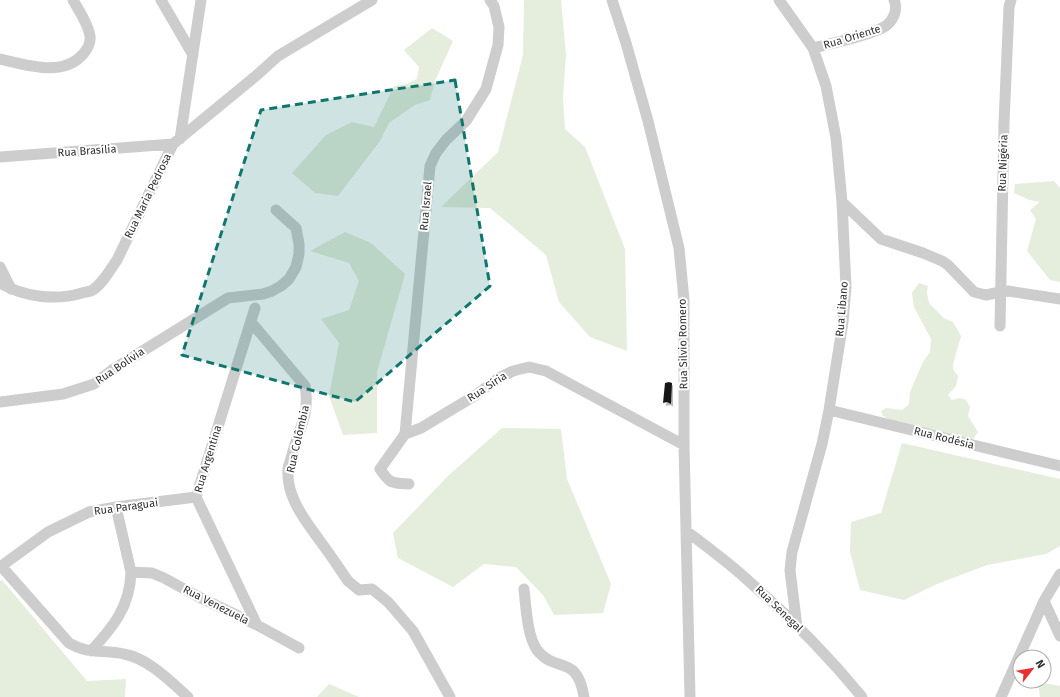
<svg xmlns="http://www.w3.org/2000/svg" width="1060" height="697" font-family="'Fira Sans',sans-serif">
<defs>
<filter id="shadow"><feDropShadow dx="3" dy="3" stdDeviation="0" flood-color="#0004"/></filter>
</defs>
<rect width="100%" height="100%" fill="#fff"/>
<path fill="#e5eddd" d="M524,0H561L566,55L563,98L565,129L585,147L625,249L627,351L590,337L559,302L546,255L490,208L441,207L498,152L523,55Z
M432,28L453,41L435,81L430,100L415,105L389,123L380,141L338,196L315,193L292,173L326,135L352,122L374,127L394,86L406,84L417,79L419,67L404,50Z
M1054,181L1060,188V282L1050,280L1027,251L1036,219L1030,210L1040,202L1030,200L1014,193L1015,184Z
M345,232L371,243L405,274L377,372V433L343,435L329,396L339,343L321,319L349,310L359,281L349,263L310,251Z
M919,283L928,286L927,293L929,303L944,318L953,322L961,336C960,341 952,366 953,368C953,371 957,374 958,376L956,386L948,395L952,400L960,398L966,400L970,407L968,416L978,432L972,441L897,424L883,416L881,411L886,408L902,410L909,404L910,392L923,362L930,352L931,339L914,307L912,293Z
M502,428L561,429L567,479L611,584L603,613L554,615L543,595L516,567L484,564L453,587L398,558L393,533L448,476Z
M902,443L1060,479V546L1046,554L987,565L937,584L904,600L860,590L850,552L851,522L881,513Z
M2,580L87,681L126,679L125,697H0V581Z
M1038,682L1060,686V697H1040Z
M329,684L359,697H317Z"/>
<path fill="#171717" filter="url(#shadow)" d="M669,382L672,383L671,404L667,402L663,403L665,383Z"/>
<g fill="none" stroke-linecap="round" stroke-linejoin="round">
<path stroke="#cdcdcd" stroke-width="11" d="M161,0L193,55
M612,0L626,43L648,121L679,248L684,300V445L690,697
M779,0L813,48L826,86L836,138L842,202L846,287L843,322L829,410L822,444L792,552L790,570L797,627
M813,48C829,44 876,34 887,25C894,19 898,9 894,0
M0,59C26,65 64,78 84,53C88,48 91,43 90,36C88,23 79,11 73,0
M180,139L201,0
M0,157L173,144
M842,202L881,239L923,253L942,261L948,265L974,292L986,295L1000,292L1008,291L1060,299
M0,267L11,289
M0,283C24,297 55,301 82,293C84,292 88,292 91,291C102,285 110,270 117,260L173,144L257,75L278,56L372,0
M255,308L196,497L257,625
M251,322L305,386C310,413 300,427 293,451C292,457 289,463 288,469C286,497 305,520 320,541C330,554 339,568 348,581L359,590L372,589L388,602L413,631L450,697
M1000,326L1004,123L1009,7L1011,0
M0,402L63,394L94,384L112,370L228,298L263,294L272,291L281,286L289,279L296,267L299,254V244L296,228L276,210
M829,410L1060,466
M405,434L430,166L436,153L446,140L466,121L486,89L498,45L499,27L494,6L490,0
M409,484C391,483 390,484 380,469L405,434L421,428L476,395L497,379L513,371L529,367L546,371L684,445
M686,531C709,548 732,565 753,585C792,619 829,657 862,697
M1,566L69,643C89,655 103,649 124,654C149,659 169,680 188,697
M0,567L48,532L89,512L116,507L196,497
M131,572L152,573L164,578L197,596L257,625L299,648
M524,589C526,606 527,636 537,650C556,674 577,653 584,697
M1044,601L1060,636
M91,651C113,627 130,607 131,572L116,507
M1001,697L1044,601L1060,574"/>
</g>
<path fill="#0f766e" fill-opacity="0.2" stroke="#0f766e" stroke-width="3" stroke-dasharray="8 5" stroke-linejoin="round" d="M455,80L490,286L355,402L182,355L261,110Z"/>
<g text-anchor="middle" dominant-baseline="central" stroke-width="4" stroke-linejoin="round" paint-order="stroke">
<g font-size="11" fill="#303030" stroke="#fff">
<text transform="translate(852 37) rotate(-17)">Rua Oriente</text>
<text transform="translate(87 151) rotate(-4)">Rua Brasília</text>
<text transform="translate(1003 163) rotate(-88)">Rua Nigéria</text>
<text transform="translate(148 196) rotate(-64)">Rua Maria Pedrosa</text>
<text transform="translate(426 206) rotate(-85)">Rua Israel</text>
<text transform="translate(842 309) rotate(-85)">Rua Libano</text>
<text transform="translate(683 344) rotate(-91)">Rua Silvio Romero</text>
<text transform="translate(120 366) rotate(-34)">Rua Bolívia</text>
<text transform="translate(487 387) rotate(-33)">Rua Síria</text>
<text transform="translate(944 438) rotate(14)">Rua Rodésia</text>
<text transform="translate(298 439) rotate(-77)">Rua Colômbia</text>
<text transform="translate(208 459) rotate(-73)">Rua Argentina</text>
<text transform="translate(126 507) rotate(-8)">Rua Paraguai</text>
<text transform="translate(216 605) rotate(27)">Rua Venezuela</text>
<text transform="translate(779 609) rotate(44)">Rua Senegal</text>
</g>
</g>
<g transform="translate(1032 669) rotate(59)"><circle r="19" fill="#ffffff" stroke="#acacac"/>
<path d="M0-3L7 15L0 10L-7 15Z" fill="#e83031"/>
<text y="-6" font-size="11" font-weight="bold" text-anchor="middle" fill="#303030">N</text>
</g>
</svg>
